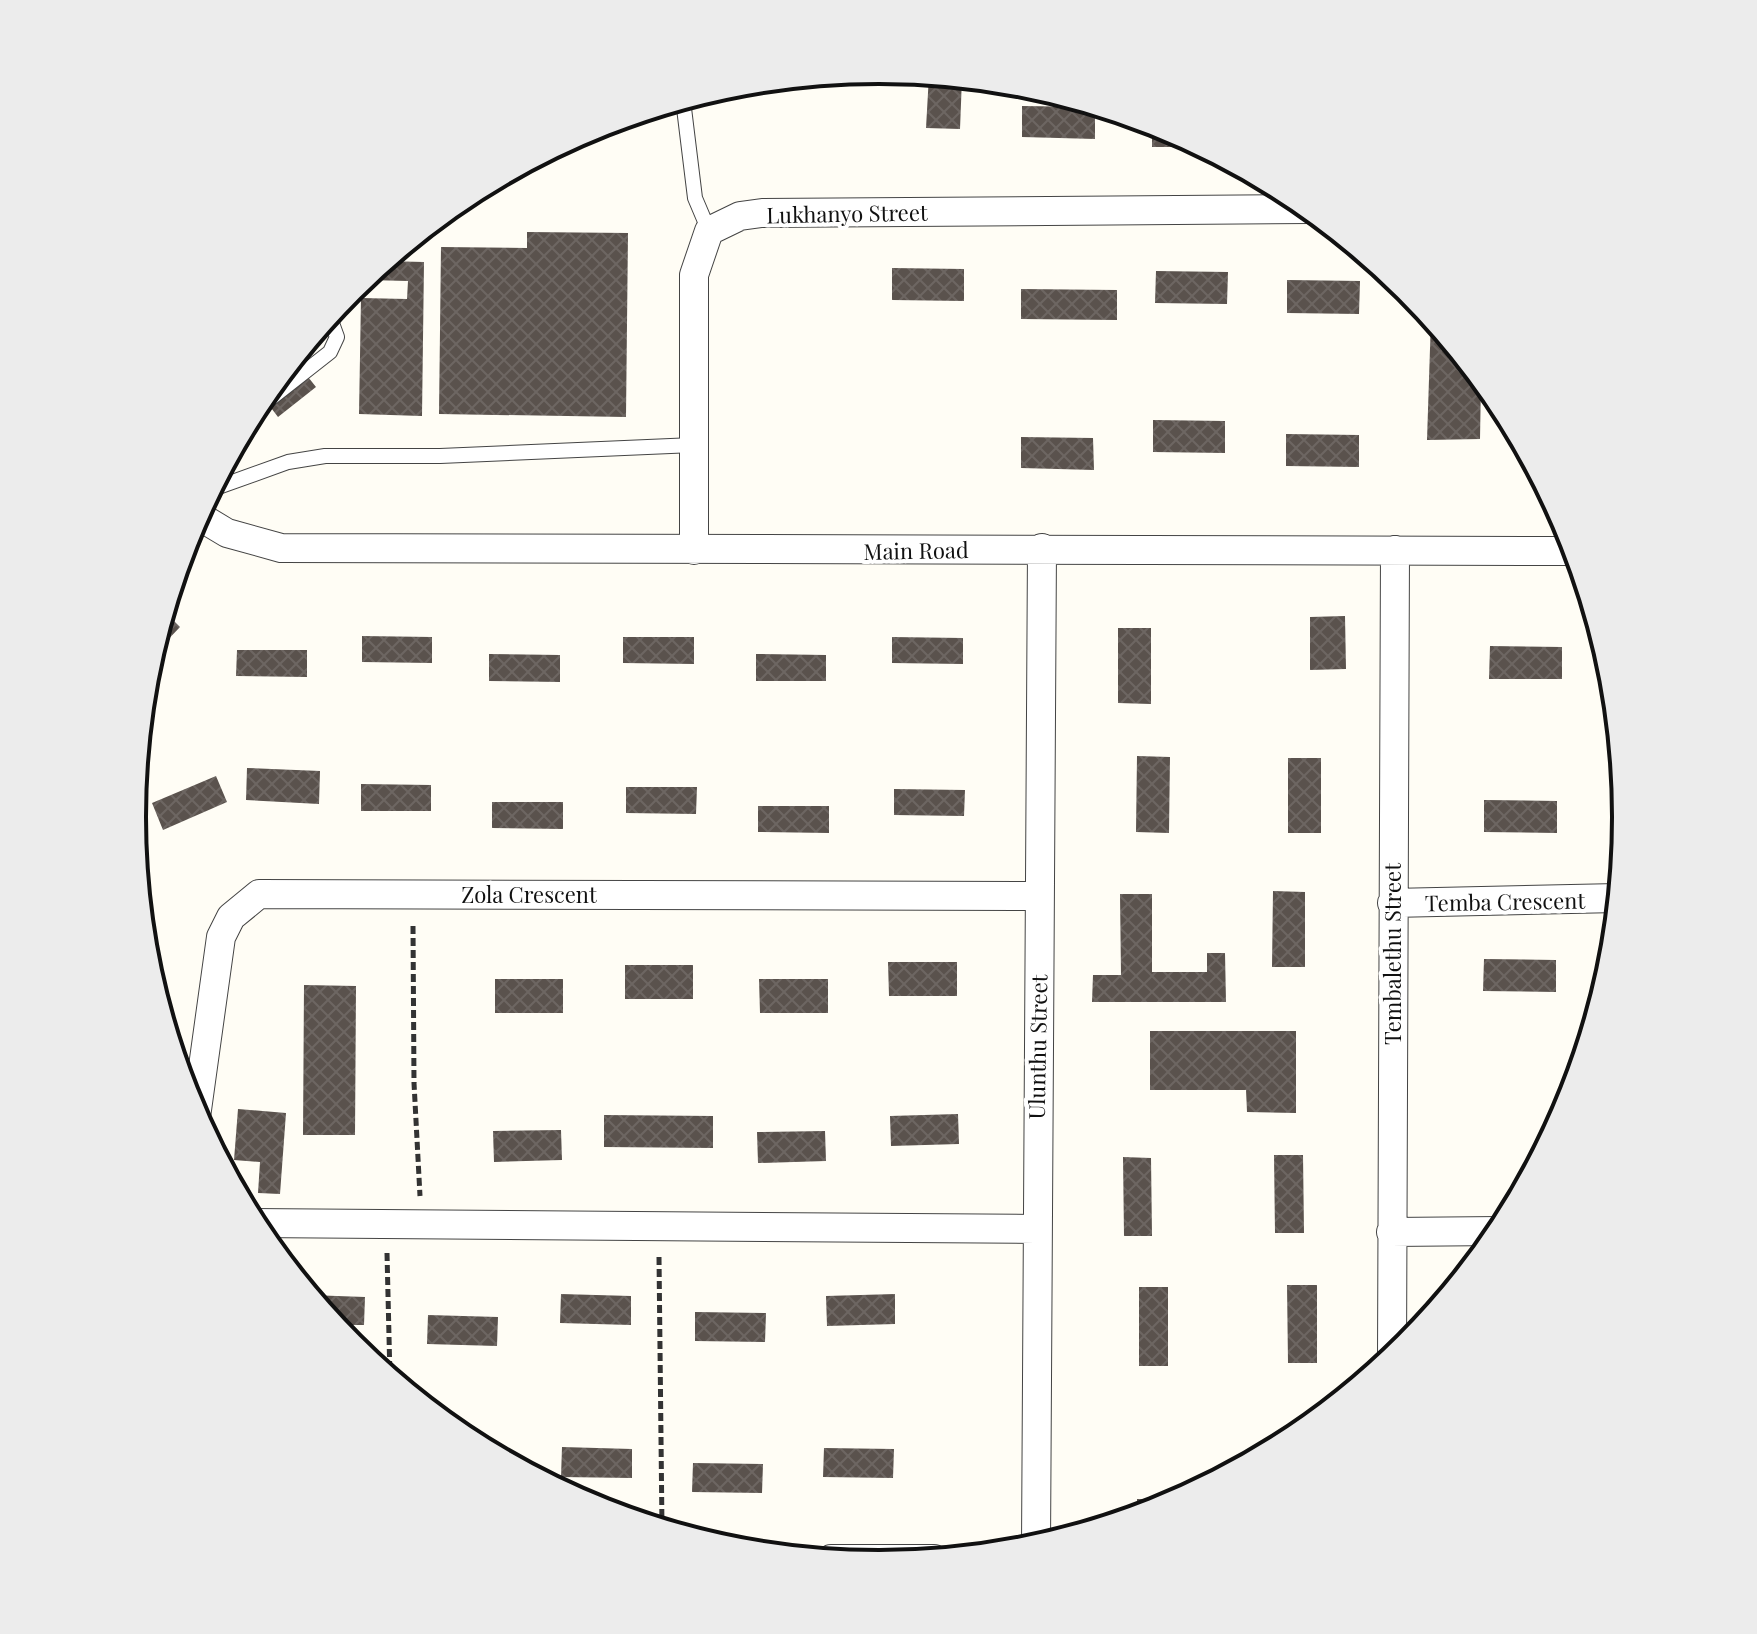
<svg xmlns="http://www.w3.org/2000/svg" width="1757" height="1634" font-family="'Playfair Display',serif">
<defs>
<pattern id="building-cross-hatch" width="8" height="8" patternUnits="userSpaceOnUse" patternTransform="scale(2)"><rect width="8" height="8" fill="#5a524d"/><path d="M0 0l8 8M0 8l8-8" fill="none" stroke="#6d6662"/></pattern>
</defs>
<rect width="100%" height="100%" fill="#fffdf5"/>
<path fill="url(#building-cross-hatch)" d="M929,75L962,78L960,129L926,128Z
M1022,106L1095,107V139L1022,137Z
M1152,123L1181,136L1182,147H1152Z
M527,232L628,233L626,417L439,414L441,247L527,248Z
M384,261L424,262L422,416L359,414L361,298L407,299L408,281L367,280V275Z
M892,268L964,269V301L892,300Z
M1156,271L1228,272L1227,304L1155,303Z
M1287,280L1360,281L1359,314L1287,313Z
M1021,289L1117,290V320L1021,319Z
M1431,318L1481,380L1480,439L1427,440Z
M293,358L316,387L278,417L262,396Z
M1153,420L1225,421V453L1153,452Z
M1286,434L1359,435V467L1286,466Z
M1021,437L1093,438L1094,470L1021,468Z
M164,611L180,627L160,648L154,643Z
M1345,616L1346,669L1310,670V617Z
M1118,628H1151V704L1118,703Z
M362,636L432,637V663L362,662Z
M623,637H694V664L623,663Z
M892,637L963,638V664L892,663Z
M1490,646L1562,647V679H1489Z
M237,650H307V677L236,676Z
M489,654L560,655V682L489,681Z
M756,654L826,655V681H756Z
M1137,756L1170,757L1169,833L1136,832Z
M1288,758H1321V833H1288Z
M247,768L320,771L319,804L246,800Z
M216,776L227,802L163,830L152,803Z
M1615,783H1622L1625,816H1615Z
M361,784L431,785V811H361Z
M626,787H697L696,814L626,813Z
M894,789L965,790L964,816L894,815Z
M1484,800L1557,801V833L1484,832Z
M492,802H563V829L492,828Z
M758,806H829V833L758,832Z
M1273,891L1305,892V967H1272Z
M1120,894H1152V972H1207V953H1225L1226,1002H1092L1093,975H1121Z
M139,897L152,899L147,957H145Z
M1484,959L1556,960V992L1483,991Z
M888,962H957V996H889Z
M625,965H693V999H625Z
M495,979H563V1013H495Z
M759,979H828V1013H760Z
M304,985L356,986L355,1135H303Z
M1150,1031H1296V1113L1247,1112L1246,1090H1150Z
M238,1109L286,1113L280,1194L258,1193L260,1162L234,1160Z
M958,1114L959,1144L891,1146L890,1116Z
M604,1115L713,1116V1148L604,1147Z
M561,1130L562,1160L494,1162L493,1131Z
M825,1131L826,1161L758,1163L757,1132Z
M1274,1155H1303L1304,1233H1275Z
M1123,1157L1151,1158L1152,1236H1124Z
M1287,1285H1317V1363H1288Z
M1139,1287H1168V1366H1139Z
M561,1294L631,1296V1325L560,1323Z
M895,1294V1324L827,1326L826,1296Z
M309,1295L365,1297L364,1325H333Z
M695,1312L766,1313L765,1342L695,1341Z
M428,1315L498,1317L497,1346L427,1344Z
M562,1447L632,1449V1478L561,1477Z
M824,1448L894,1449L893,1478L823,1477Z
M693,1463L763,1464L762,1493L692,1492Z
M1137,1499H1166V1506L1137,1515Z"/>
<g fill="none" stroke-linecap="round" stroke-linejoin="round">
<g stroke="#444" stroke-width="16">
<path id="service" d="M683,100L695,198L709,231
M251,414L330,352L337,337L329,315
M210,490L288,462L325,456H440L694,445"/>
</g>
<g stroke="#444" stroke-width="30">
<path id="minor" d="M197,515L227,533L281,548L1575,551
M694,550V275L709,231L740,216L762,213L1310,209
M1392,903L1618,898
M196,1117L221,937L231,917L259,894L1039,896
M253,1223L1035,1229
M1391,1232L1500,1231
M1392,1358L1395,550
M1036,1546L1042,548
M831,1559H934"/>
</g>
<path stroke="#333" stroke-width="5" stroke-dasharray="8 4" stroke-linecap="butt" d="M413,926L414,1083L420,1196
M387,1253L390,1378
M659,1257L662,1528"/>
<use href="#service" stroke="#fff" stroke-width="14"/>
<use href="#minor" stroke="#fff" stroke-width="28"/>
</g>
<g text-anchor="middle" dominant-baseline="central" stroke-width="8" stroke-linejoin="round" paint-order="stroke">
<g font-size="22" fill="#111" stroke="#fff">
<text transform="translate(847 213) rotate(-1)">Lukhanyo Street</text>
<text transform="translate(916 550) rotate(-1)">Main Road</text>
<text x="529" y="894">Zola Crescent</text>
<text transform="translate(1505 901) rotate(-1)">Temba Crescent</text>
<text transform="translate(1392 954) rotate(-90)">Tembalethu Street</text>
<text transform="translate(1037 1047) rotate(-89)">Ulunthu Street</text>
</g>
</g>
<path d="M0 0H1757V1634H0ZM146 817a733 733 0 1 1 1466 0a733 733 0 1 1-1466 0Z" fill="#ececec" fill-rule="evenodd"/>
<path fill="none" stroke="#111" stroke-width="4" d="M146 817a733 733 0 1 1 1466 0a733 733 0 1 1-1466 0Z"/>
</svg>
